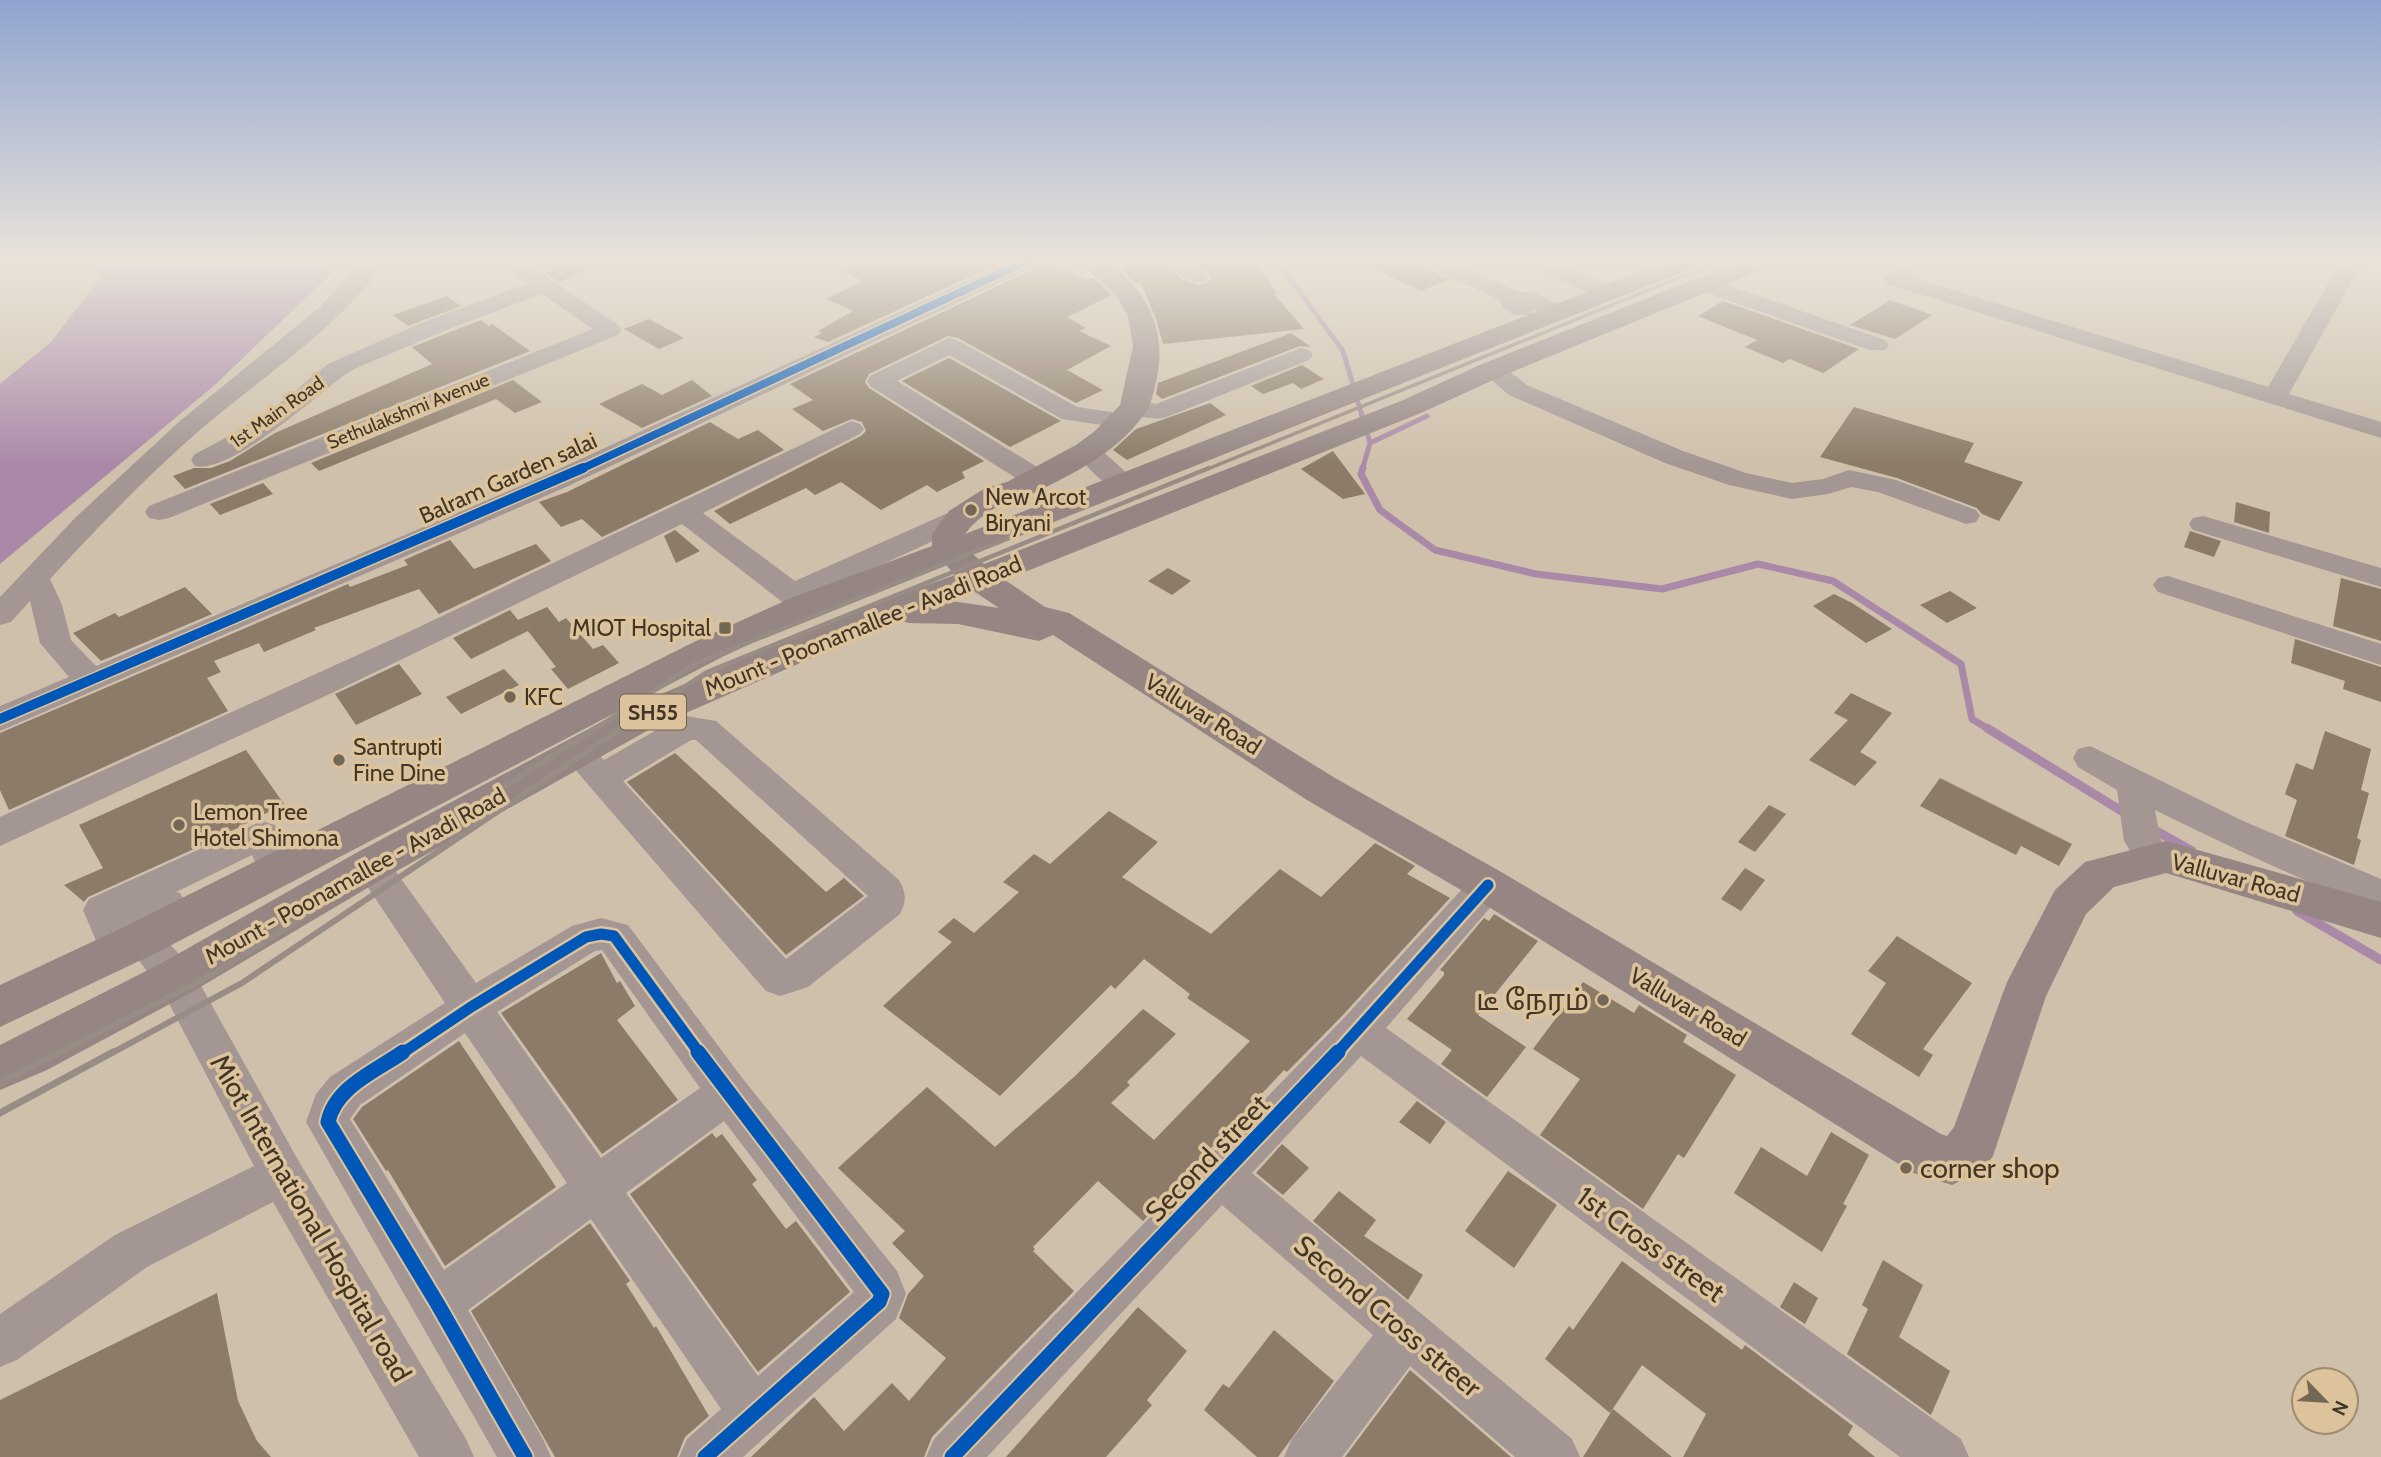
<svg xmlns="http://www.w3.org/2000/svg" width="2381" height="1457" font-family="Cabin,'Noto Sans Tamil',sans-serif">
<rect width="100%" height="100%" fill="#cec0aa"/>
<path fill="#aa89a8" d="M82,261H344L216,384L0,564V384L51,342L102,276Z"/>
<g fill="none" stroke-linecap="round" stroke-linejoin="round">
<path stroke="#aa89a8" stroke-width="5" d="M1298,261L1282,268L1343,351L1370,443L1362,470
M1370,443L1427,416"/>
<path stroke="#aa89a8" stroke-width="7" d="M1363,468L1361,474L1380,510L1435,550L1536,574L1662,589L1758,564L1833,581L1961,664L1972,719L1990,730"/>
<path stroke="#aa89a8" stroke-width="9" d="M1987,728L2128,815
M2151,828L2192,851
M2297,911L2381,960"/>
</g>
<path fill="#8b7b68" d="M560,261H609V262L559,282L544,272L555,269Z
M862,261H1004L828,342L814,337L822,333L818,331L853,311L826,299L863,281L840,271Z
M1041,261H1048L1086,280L1093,278L1112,295L1067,317L1086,328L1079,331L1111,346L1067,370L1103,390L1076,403L958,338L948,336L869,374L865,382L869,388L984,461L962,472L965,478L937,492L927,485L881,510L841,482L815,495L806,488L730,524L714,511L861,436L866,431L862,422L852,419L823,431L792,409L813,400L790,384L1036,268Z
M1132,261H1163L1181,279L1199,285L1207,283L1211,277L1194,261H1253L1278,294H1274L1304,329L1163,344L1156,319L1140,281L1135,283L1120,268L1133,263Z
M1356,261H1420L1425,268L1449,279L1421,291Z
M447,296L461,306L408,326L393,315Z
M1890,300L1932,315L1895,339L1850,325Z
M1723,301L1859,349L1823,373L1790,359L1783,363L1745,347L1757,340L1698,316Z
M649,319L684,338L659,349L624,329Z
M481,320L489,326L492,324L530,351L185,489L173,476L194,468H211L230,461L275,433L432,364L412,347Z
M1291,333L1311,347L1300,346L1162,399L1156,394L1158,383Z
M949,358L1061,421L1010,447L902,381Z
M1302,365L1324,379L1301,389L1293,383L1263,394L1251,386Z
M513,380L542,402L515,413L496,399L319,471L311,463Z
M692,380L712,396L642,428L599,404L642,384L662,395Z
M1210,403L1226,415L1127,460L1113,450L1136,429Z
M1854,407L1974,443L1964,462L2023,482L1999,521L1982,514L1977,508L1897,478L1820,457Z
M710,422L738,439L758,430L784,450L602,537L582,519L561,527L539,502L567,492Z
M1333,451L1365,494L1343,499L1301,469Z
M263,483L273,494L220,515L210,504Z
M2236,502L2270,512L2269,533L2234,522Z
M675,530L700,551L676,563L664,536Z
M2190,531L2221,541L2214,557L2184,547Z
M450,540L474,569L536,544L551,561L439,614L419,589L314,628L316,630L264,652L259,643L214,661L221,672L207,678L228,711L9,810L0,790V733L348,584L350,587L408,565L404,560Z
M1168,568L1191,581L1172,595L1148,581Z
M2341,578L2381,589V641L2333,626Z
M185,587L212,614L101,661L73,633L115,613L119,617Z
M1950,591L1977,608L1947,623L1920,605Z
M1834,594L1852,603L1892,629L1866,643L1813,606Z
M547,607L559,622L566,618L593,649L603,645L619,663L568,689L551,669L556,667L528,631L471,659L453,638L510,610L518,620Z
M2295,639L2381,667V702L2343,689L2345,681L2291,663Z
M399,664L422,694L356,725L335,694Z
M504,669L519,685L461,714L446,697Z
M1851,693L1892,713L1860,752L1877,762L1855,786L1809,760L1848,720L1834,713Z
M2325,731L2371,749L2361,790L2369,793L2357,838L2361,840L2354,865L2285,836L2297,800L2285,794L2296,763L2313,770Z
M246,750L284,804L216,839L88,897L84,902L64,885L103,868L79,825Z
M675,753L826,892L844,878L864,896L786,955L627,782Z
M1940,778L2072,844L2059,866L2021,846L2016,855L1920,806Z
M1769,805L1786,814L1755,852L1738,842Z
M1109,811L1158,842L1122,877L1211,934L1280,869L1321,897L1375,843L1415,866L1407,874L1450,898L1342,1016L1287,1072L1284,1070L1143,1221L1098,1181L1033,1247L1035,1249L1033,1251L1074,1291L932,1437L924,1457H751L814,1397L844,1431L892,1383L909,1401L946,1358L899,1318L908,1294L924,1276L892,1243L905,1231L838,1168L927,1087L995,1147L1074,1077L1143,1009L1176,1034L1127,1082L1130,1085L1111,1103L1154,1140L1250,1041L1187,998L1190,994L1144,959L1115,989L1111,985L1000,1096L883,1006L952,942L938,932L954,918L974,933L1019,892L1003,882L1034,854L1050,864Z
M1745,868L1765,880L1741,911L1721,899Z
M1494,914L1538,941L1478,1015L1526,1047L1487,1097L1441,1064L1452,1050L1407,1019L1444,975V972L1440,970L1484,918L1489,921Z
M1897,936L1972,983L1923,1049L1933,1055L1919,1077L1851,1034L1886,983L1868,971Z
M601,953L617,983L620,981L635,1006L617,1020L678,1100L602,1154L501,1013Z
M1583,982L1634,1013L1639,1005L1687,1035L1683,1042L1736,1075L1684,1158L1678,1154L1643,1209L1540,1135L1580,1079L1533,1049Z
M459,1041L556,1187L445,1266L388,1170L386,1171L353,1119L362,1107Z
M1417,1101L1446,1122L1430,1144L1399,1122Z
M1831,1132L1869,1155L1843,1204L1847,1206L1822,1252L1734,1193L1761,1147L1807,1176Z
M712,1133L716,1138L722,1134L757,1180L752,1184L786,1229L796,1221L850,1292L758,1372L630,1194Z
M1282,1144L1309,1168L1283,1195L1256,1173Z
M1508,1171L1557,1205L1514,1268L1465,1231Z
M1339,1191L1376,1220L1364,1236L1423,1275L1408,1300L1313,1221Z
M590,1223L630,1281L626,1284L654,1328L656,1326L709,1416L685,1437L677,1457H555L471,1311Z
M1883,1260L1923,1285L1899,1337L1950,1371L1931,1415L1847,1354L1868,1309L1862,1305Z
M1622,1261L1742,1350L1745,1345L1853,1426L1848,1435L1875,1457H1683L1706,1414L1642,1365L1610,1413L1545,1359L1569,1326L1573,1330Z
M1794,1282L1818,1298L1805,1324L1780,1307Z
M217,1293L238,1401L257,1441L271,1457H0V1400Z
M1138,1307L1187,1351L1147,1400L1152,1405L1106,1457H1006Z
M1274,1330L1334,1381L1278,1457H1257L1204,1410L1223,1384L1229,1388Z
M1410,1370L1511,1457H1345Z
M1613,1409L1672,1457H1583Z"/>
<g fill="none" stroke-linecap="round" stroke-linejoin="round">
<path fill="#a39693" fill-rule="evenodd" d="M363,261H386C340,327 262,377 201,429C148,475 98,527 50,579L62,605L71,640L96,666L544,476L1010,261H1038L1035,266L564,488L0,731V706L69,677L40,643L30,601L11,622L0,625V597L75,518L181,420L319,308Z
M526,261H557L554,266L538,271L618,325L622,330L618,335L169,518L159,520L149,518L145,512L149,506L593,329L542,294C491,313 441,331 392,353C376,360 357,366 343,376C314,398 230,474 195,466L191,460L195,454L235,433L283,401L328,364L426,321L527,284L510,270L513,265Z
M1166,261H1190L1208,277L1205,282C1189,285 1175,273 1166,261Z
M1423,261H1451L1519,292H1533L1565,308L1568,313L1565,318H1549L1533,310L1530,315H1514L1502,307L1500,300L1426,266Z
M1528,261H1556L1615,288L1618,293L1615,298H1599L1531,266Z
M1903,261H1926L1910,277L2268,387L2341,261H2363L2289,394L2381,422V438L1887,284L1884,279Z
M2368,261H2381V267L2371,266Z
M1704,277L1885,340L1889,345L1885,350H1869L1696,289L1693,284L1696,279Z
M949,338L957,340L1077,407L1131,415L1135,420L1131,425L1122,428L1062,419L949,355L897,381L1047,473L1050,479L1047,485L1037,487L1027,485L870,386L867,381L870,376Z
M1301,348L1309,350L1313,355L1309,360L1167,417C1153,421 1139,416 1125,412L1121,407L1125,402L1134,399L1156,404Z
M1492,363L1501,365L1527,385L1683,451L1746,473L1792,483L1823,479L1849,470L1896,480L1976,510L1980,516L1976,522L1966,524L1878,492L1851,487L1828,494L1792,499L1729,485L1665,463L1509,395L1480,370L1483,365Z
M851,421L860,424L864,429L860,434L703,513L795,581L950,512L960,510L970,512L974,518L970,524L811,597L818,606L814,613C798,617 792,613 781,601L682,524L332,693L0,846V817L417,628Z
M1087,443L1096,445L1132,478L1136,484L1132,490C1109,495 1093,471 1078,457L1074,451L1078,445Z
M2203,516L2381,568V587L2193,530L2189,524L2193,518Z
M2168,576L2381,644V665L2158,592L2153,585L2158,578Z
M686,716L716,721L899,880C906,892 907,901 900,914L808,987L780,996L766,991L560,752L565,743C585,738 591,746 604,760L674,720ZM691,740H696L868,896L786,959L623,781Z
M2090,746L2243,821L2381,879V906C2364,912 2183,824 2155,810L2160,838L2173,860L2168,870L2155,874L2142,870L2124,841L2117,790L2078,767L2073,758L2078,749Z
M262,821L275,825L295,871L290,881L277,885L264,881L252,855L176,892L180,893L197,921L191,932C179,936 168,938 160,925L155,928L190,966L298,1160L466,1439L474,1457H419L273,1202L147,1267L17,1360L0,1367V1314L115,1235L254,1166L162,990L125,943L111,948L97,943L83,910L89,899Z
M371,851L384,855L476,983L572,926L601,918L628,925L743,1079L897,1271L906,1294L896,1319L743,1457H679L687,1439L721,1409L591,1219L468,1310L543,1439L551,1457H497L306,1122L316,1094L330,1077L445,1003L353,865L358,855ZM602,950L700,1088L601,1158L497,1012L595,951ZM465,1033L567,1183L444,1270L350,1119L360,1105ZM724,1121L854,1292L758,1376L626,1193Z
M1488,870L1501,875L1507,885L1501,895L1386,1028L1961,1439L1969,1457H1900L1361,1056L1252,1173L1572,1439L1580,1457H1515L1410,1366L1342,1457H1284L1292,1439L1373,1335L1222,1205L987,1457H926L934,1439L1344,1018L1475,875Z"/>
<path fill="#958683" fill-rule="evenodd" d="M1078,261L1112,263C1142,291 1163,320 1159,364C1157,377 1154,398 1147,410C1122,450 1073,474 1032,494C1024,498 1015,499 1007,502C991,509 975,520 965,534L1667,261H1701L1698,266L973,554L984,564L1401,401L1482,364L1741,261H1774L1771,266L1502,376L1421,413L1005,580L1045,607L1069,613L1335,778L1503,873L1941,1134L1947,1136L1954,1127L2007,982L2055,890L2085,862L2166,841L2381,902V938L2166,873L2114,887L2086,914L2046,996L1993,1156L1983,1170L1952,1185L1913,1173L1473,897L1307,800L1053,635L1039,641L958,624L909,623L898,620L654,727L386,877L192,992L47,1070L0,1090V1045L160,964L356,853L626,709L866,607L955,575L945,564L815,614L722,657L158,952L0,1027V985L126,926L696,641L791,598L932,546V534L949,511L985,488L1007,482L1076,445L1095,431L1120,405L1133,346L1128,316L1116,295ZM975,592L999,608L951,601Z"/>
<path stroke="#988d85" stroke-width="3.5" d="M1205,470L1720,261"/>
<path stroke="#988d85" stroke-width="4.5" d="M593,730L697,663L1039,526
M619,730L707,672L1209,468"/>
<path stroke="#988d85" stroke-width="6" d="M57,1054L217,972L596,728
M110,1054L242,983L622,728"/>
<path stroke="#988d85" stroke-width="7" d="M0,1083L60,1052
M0,1113L113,1052"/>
<g stroke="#ddc39b" stroke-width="11">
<path id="cycleway-far3" d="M579,470L1027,261"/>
</g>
<g stroke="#ddc39b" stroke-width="13">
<path id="cycleway-far2" d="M0,719L583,468"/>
</g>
<g stroke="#ddc39b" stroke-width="16">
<path id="cycleway-far1" d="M401,1054L471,1007L586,937L601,934L614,936L700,1054
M1336,1054L1488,885"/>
</g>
<g stroke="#ddc39b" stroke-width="19">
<path id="cycleway" d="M403,1052C376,1071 335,1087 328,1122L437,1303L525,1457
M698,1052L882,1294L879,1302L705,1457
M952,1457L1338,1052"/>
</g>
<use href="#cycleway-far3" stroke="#0057b8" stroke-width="8"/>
<use href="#cycleway-far2" stroke="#0057b8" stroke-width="10"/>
<use href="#cycleway-far1" stroke="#0057b8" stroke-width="11"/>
<use href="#cycleway" stroke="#0057b8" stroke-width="15"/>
</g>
<linearGradient id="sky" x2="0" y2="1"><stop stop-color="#8fa3ce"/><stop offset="0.56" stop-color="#e9e3d9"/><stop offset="1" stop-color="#e9e3d9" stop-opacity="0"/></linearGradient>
<rect width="2381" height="465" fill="url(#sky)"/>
<g fill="#736755" stroke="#ddc39b" stroke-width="2.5">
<circle cx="971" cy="510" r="7"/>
<rect x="718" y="621" width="14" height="14" rx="3.5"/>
<circle cx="510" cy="697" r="7"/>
<circle cx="339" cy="760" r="7"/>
<circle cx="179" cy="825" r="7"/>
<circle cx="1603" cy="1000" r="7"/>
<circle cx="1906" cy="1168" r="7"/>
</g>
<g text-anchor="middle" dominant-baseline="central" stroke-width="7" stroke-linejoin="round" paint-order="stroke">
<g font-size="19" fill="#423727" stroke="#ddc39b">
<text transform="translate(408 411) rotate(-22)">Sethulakshmi Avenue</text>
<text transform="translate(277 412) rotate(-35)">1st Main Road</text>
</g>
<rect fill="#ddc39b" stroke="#70614a" stroke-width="2" x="620" y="694.5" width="66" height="35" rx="5"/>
<g font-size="21" font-weight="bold" fill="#423727">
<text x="653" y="712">SH55</text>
</g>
<g font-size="23" fill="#423727" stroke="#ddc39b">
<text transform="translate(508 478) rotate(-24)">Balram Garden salai</text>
<text transform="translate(863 626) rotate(-22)">Mount - Poonamallee - Avadi Road</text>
<text transform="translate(1203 714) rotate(32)">Valluvar Road</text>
<text transform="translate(355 876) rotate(-29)">Mount - Poonamallee - Avadi Road</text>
<text transform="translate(2236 878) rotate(15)">Valluvar Road</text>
<text transform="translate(1688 1007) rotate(31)">Valluvar Road</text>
</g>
<g font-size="23" fill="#423727" stroke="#ddc39b" text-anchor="start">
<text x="985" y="497">New Arcot<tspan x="985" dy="26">Biryani</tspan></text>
<text x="711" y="628" text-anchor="end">MIOT Hospital</text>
<text x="524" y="697">KFC</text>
<text x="353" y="747">Santrupti<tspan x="353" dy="26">Fine Dine</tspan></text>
<text x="193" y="812">Lemon Tree<tspan x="193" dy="26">Hotel Shimona</tspan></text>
</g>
<g font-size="28" fill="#423727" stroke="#ddc39b" text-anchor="end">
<text x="1589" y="1000">டீ நேரம்</text>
<text x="1920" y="1168" text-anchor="start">corner shop</text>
</g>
<g font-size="28" fill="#423727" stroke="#ddc39b">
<text transform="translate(1207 1158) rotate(-46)">Second street</text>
<text transform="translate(311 1218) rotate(60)">Miot International Hospital road</text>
<text transform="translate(1651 1244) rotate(36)">1st Cross street</text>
<text transform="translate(1388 1316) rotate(40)">Second Cross streer</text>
</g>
</g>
<g transform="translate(2325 1401) rotate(115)"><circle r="33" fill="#ddc39b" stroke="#9f8b6d" stroke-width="2"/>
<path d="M0-5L12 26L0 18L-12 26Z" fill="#736755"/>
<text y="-10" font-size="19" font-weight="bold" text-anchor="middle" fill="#423727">N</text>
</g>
</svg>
